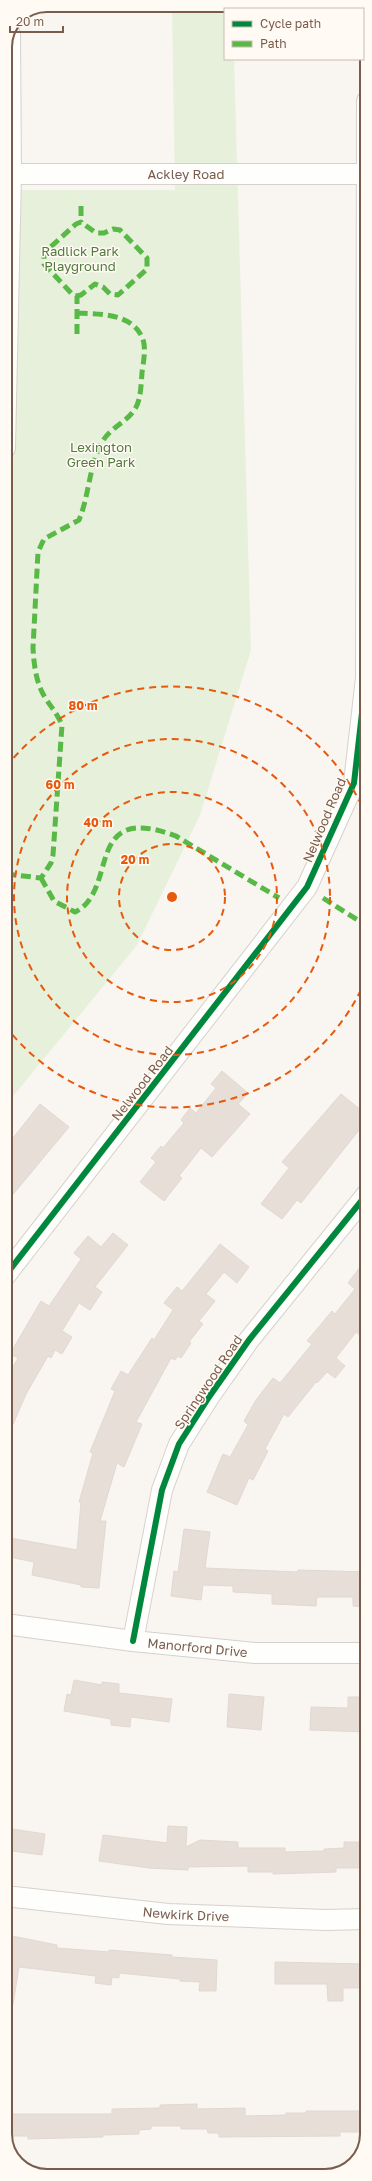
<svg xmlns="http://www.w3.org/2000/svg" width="372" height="2181" font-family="'Golos Text',sans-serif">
<rect width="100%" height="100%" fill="#f9f5f0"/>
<path fill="#e7f0db" d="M172,5H233V9H225V59H234L251,650L200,815L137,945L5,1106V749L10,746L16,190H175Z"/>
<path fill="#e6ded7" stroke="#e2d8d2" d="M222,1071L248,1093L238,1104L250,1114L212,1157L201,1148L179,1176L182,1178L164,1201L140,1182L156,1162L151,1158L161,1146L163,1148L184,1123L181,1120L190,1108L196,1113L216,1088L211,1084Z
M341,1094L367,1115V1120L301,1203L297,1200L282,1219L261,1204L289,1168L282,1162Z
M40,1104L69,1127L5,1204V1148Z
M113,1233L128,1245L95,1287L102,1292L90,1310L79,1303L62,1331L72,1337L62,1354L55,1350L51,1358L48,1356L26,1394L5,1443V1381L18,1358L10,1354L41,1301L49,1306L81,1259L74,1253L88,1236L101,1247Z
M220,1244L249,1267L237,1283L224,1272L206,1294L215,1301L199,1321L203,1324L189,1342L191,1343L181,1358L178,1356L175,1360L171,1358L136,1422L142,1424L124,1467L117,1463L100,1521H106L99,1588L81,1587V1585L32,1575L34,1562L5,1556V1537L77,1550L81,1502H79L93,1453L90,1452L115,1391L111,1389L121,1371L128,1375L152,1338L154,1340L173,1310L164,1303L177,1287L182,1291Z
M367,1258V1340L356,1332L336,1358L345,1366L335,1378L327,1372L317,1383L316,1382L288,1417L284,1414L265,1449L268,1451L253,1480L249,1478L237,1505L207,1492L223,1454L230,1457L248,1425L244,1421L256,1400L273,1378L280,1383L312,1344L307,1341L332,1311L335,1314L355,1289L348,1283Z
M184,1529L210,1532L205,1568L298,1572V1570L367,1572V1607L353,1606V1597H317L316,1606L272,1604V1594L233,1592V1586L203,1585L201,1600L171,1596L174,1571L178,1572Z
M74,1680L102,1685V1682L119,1684V1693L172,1699L169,1722L131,1717L130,1727L111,1725V1719L64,1711L67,1694L71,1695Z
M229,1694L264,1697L261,1730L227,1727Z
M348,1697H367V1732L310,1730L311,1707L348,1708Z
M168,1826L187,1827L186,1847L200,1840L238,1842V1848H285V1852L324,1851V1849L344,1848V1842H367V1868H336V1872L273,1874V1872H248V1866L188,1867V1870L149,1868L99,1861L103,1835L167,1843Z
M5,1828L45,1834L42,1855L5,1850Z
M12,1936L57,1945V1948L109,1952V1950L172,1955V1957L217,1960L216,1991H199L200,1982L180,1981V1979L119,1973V1978L112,1977L111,1985L95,1983L96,1976L19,1967L13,2004L5,2003V1939L12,1940Z
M275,1962L365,1964V1988H343V2001H328L327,1984H275Z
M197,2104V2109L245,2108V2116L286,2115V2113H306V2111H367V2132H340V2136L219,2137V2133H208L207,2129H181V2126H151V2129L139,2130V2134L103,2135V2137L28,2139V2136H5V2114H112V2109L160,2108V2105Z"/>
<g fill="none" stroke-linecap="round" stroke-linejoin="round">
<g stroke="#d7d1cb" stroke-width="22">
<g id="minor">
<path id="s1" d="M5,174H367"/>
<path d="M5,448L11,174L10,34"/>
<path d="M5,1276L307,887L354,783L366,678L367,101"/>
<path id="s2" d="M5,1624L133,1641L255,1653H367"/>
<path d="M133,1641L162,1490L179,1444L209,1397L249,1340L367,1194"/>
<path id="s3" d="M5,1896L168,1914L325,1920L367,1919"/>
</g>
</g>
<use href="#minor" stroke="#fefefd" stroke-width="20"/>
<path stroke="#58b947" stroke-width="5" stroke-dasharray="10 5" stroke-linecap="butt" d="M81,206V222
M77,296L81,295L95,284L103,287L110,294L118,295L147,269V258L120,230L113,229L104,233H96L81,222L76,224L44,253V264L73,295L77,296V338
M6,874L41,878L51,863L53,855L62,725C58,715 52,708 46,699C36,684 34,665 33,648L38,552L44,539L79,520C89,496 89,467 101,444C109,428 126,423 135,409C141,400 141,384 142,373C143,363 147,347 142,337C131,313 99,314 77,313
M41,878L54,901L75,912C120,890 82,801 176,836L279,898
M5,884L9,853
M323,898L367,926"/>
<g stroke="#fffaf3" stroke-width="8">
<path id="cycleway" d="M5,1276L307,887L354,783L366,678L367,101
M133,1641L162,1490L179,1444L209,1397L249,1340L367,1194"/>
</g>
<use href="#cycleway" stroke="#00873e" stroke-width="6"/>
</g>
<g fill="none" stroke="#e8590c" stroke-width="2" stroke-dasharray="7 5">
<circle cx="172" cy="897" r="53"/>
<circle cx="172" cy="897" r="105"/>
<circle cx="172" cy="897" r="158"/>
<path d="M366 979A211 211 0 0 1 6 1027M6 767A211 211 0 0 1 366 815"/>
</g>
<g text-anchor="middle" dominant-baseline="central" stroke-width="3" stroke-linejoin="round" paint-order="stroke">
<g font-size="13" fill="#7a5c4d" stroke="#fffaf3">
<text stroke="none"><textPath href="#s1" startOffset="181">Ackley Road</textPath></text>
<text transform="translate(324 820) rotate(-67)">Nelwood Road</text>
<text transform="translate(142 1083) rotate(-52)">Nelwood Road</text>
<text transform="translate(208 1382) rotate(-56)">Springwood Road</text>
<text stroke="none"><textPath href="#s2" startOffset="194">Manorford Drive</textPath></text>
<text stroke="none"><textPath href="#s3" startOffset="182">Newkirk Drive</textPath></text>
</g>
<g font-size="13" fill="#537a41" stroke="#fffaf3">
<text x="80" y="251">Radlick Park<tspan x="80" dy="15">Playground</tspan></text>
<text x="101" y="447">Lexington<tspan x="101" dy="15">Green Park</tspan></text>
</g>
</g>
<path d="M0 0H372V2181H0ZM47 12H325A35 35 0 0 1 360 47V2134A35 35 0 0 1 325 2169H47A35 35 0 0 1 12 2134V47A35 35 0 0 1 47 12Z" fill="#fffaf3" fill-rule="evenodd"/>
<path fill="none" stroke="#7a5c4d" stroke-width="2" d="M47 12H325A35 35 0 0 1 360 47V2134A35 35 0 0 1 325 2169H47A35 35 0 0 1 12 2134V47A35 35 0 0 1 47 12Z"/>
<circle cx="172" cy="897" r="6" fill="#e8590c" stroke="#fffaf3" stroke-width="2"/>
<g font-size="12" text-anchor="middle" font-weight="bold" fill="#e8590c" stroke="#fffaf3" stroke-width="3" stroke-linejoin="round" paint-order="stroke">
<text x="83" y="710">80 m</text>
<text x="60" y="789">60 m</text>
<text x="98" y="827">40 m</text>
<text x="135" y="864">20 m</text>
</g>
<rect x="224" y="8" width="140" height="52" fill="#fffaf3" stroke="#cabbb1"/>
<rect x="232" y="21" width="20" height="6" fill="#00873e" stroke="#cabbb1"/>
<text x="260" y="28" font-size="12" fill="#7a5c4d">Cycle path</text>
<rect x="232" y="41" width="20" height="6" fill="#58b947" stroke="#cabbb1"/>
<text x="260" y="48" font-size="12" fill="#7a5c4d">Path</text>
<path d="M10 26v6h53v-6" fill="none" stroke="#7a5c4d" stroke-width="2"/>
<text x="16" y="26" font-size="12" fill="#7a5c4d" stroke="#fffaf3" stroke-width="3" paint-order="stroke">20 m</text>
</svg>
